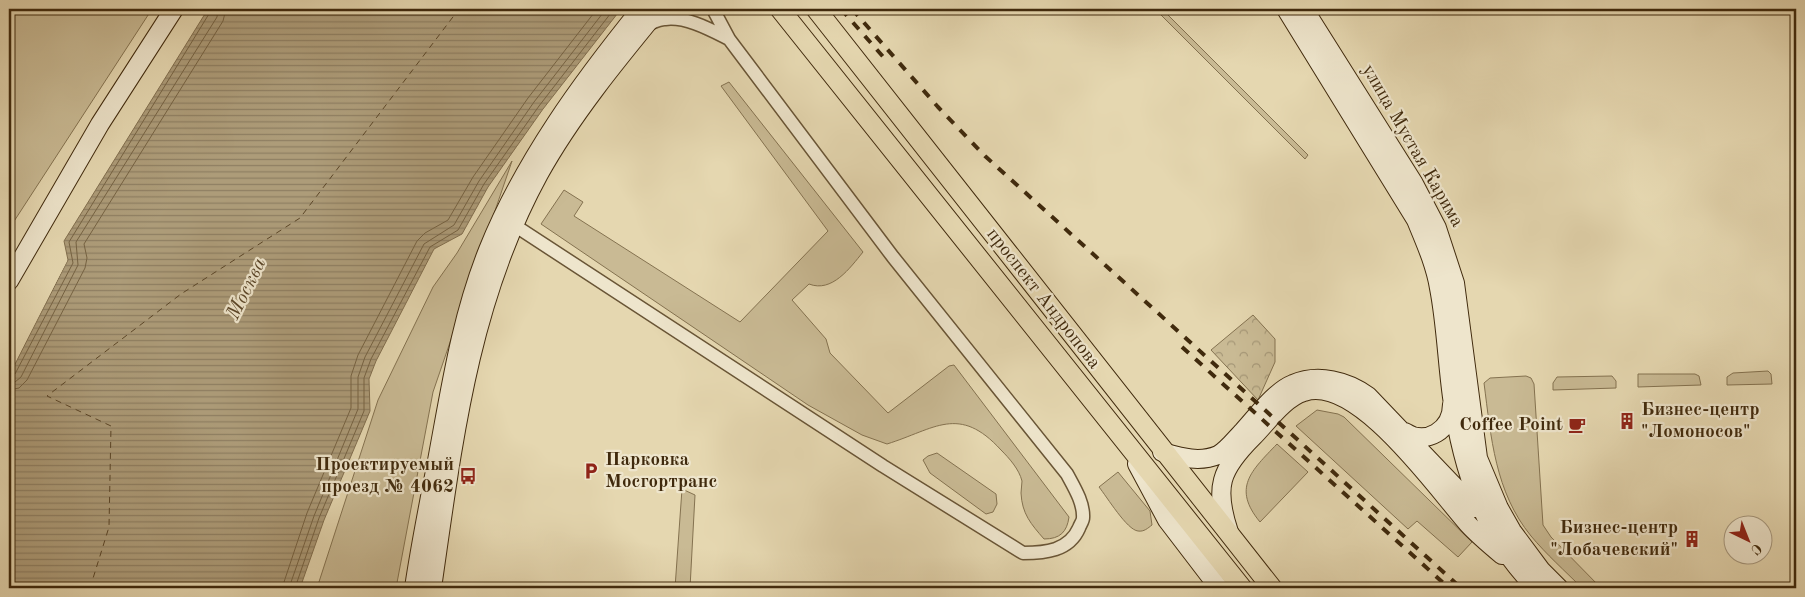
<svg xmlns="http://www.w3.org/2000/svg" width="1805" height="597" font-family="'Old Standard TT',serif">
<defs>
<pattern id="forest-crowns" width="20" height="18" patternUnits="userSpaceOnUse" patternTransform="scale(1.25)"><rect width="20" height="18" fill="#c9ba94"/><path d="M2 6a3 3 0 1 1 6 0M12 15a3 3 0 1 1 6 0" fill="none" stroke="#a59777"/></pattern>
<pattern id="water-rules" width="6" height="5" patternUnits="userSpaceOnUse" patternTransform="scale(1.25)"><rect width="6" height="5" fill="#ad9c79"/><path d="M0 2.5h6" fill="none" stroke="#8e7f62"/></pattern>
</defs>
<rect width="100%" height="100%" fill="#e5d7b0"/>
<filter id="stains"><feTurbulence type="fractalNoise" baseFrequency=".004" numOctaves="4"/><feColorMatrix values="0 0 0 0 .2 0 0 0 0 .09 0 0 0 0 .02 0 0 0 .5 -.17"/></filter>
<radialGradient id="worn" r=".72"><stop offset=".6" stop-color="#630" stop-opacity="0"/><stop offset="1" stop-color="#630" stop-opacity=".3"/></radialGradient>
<path fill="#c9ba94" stroke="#847250" d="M14,9H152L9,229V21Z
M1155,9H1162L1308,155L1305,159Z
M729,82L863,252C850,268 832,293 809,284L792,300L826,339L830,353L888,413L949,366L954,365L1069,517C1067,532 1060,539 1044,539C1031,524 1022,514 1021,493C1021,489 1022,485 1022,481C1019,469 1009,458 1001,450C959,404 935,429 887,444L862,435L808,405L541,224L564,190L583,202L574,216L740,322L828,231L721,86Z
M512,161L433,392L396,588H317L378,400L433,287L457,253Z
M1768,371L1771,374L1772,384L1727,385V377L1733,373Z
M1638,374H1695L1699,376L1701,385L1638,387Z
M1526,376L1531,378L1534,384L1543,525L1551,537L1601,588H1582C1565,571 1546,554 1531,536C1495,492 1491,437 1484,383L1490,378Z
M1612,376L1616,381V388L1553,390V383L1557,377Z
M1317,410L1338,414L1344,417L1472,542L1458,557L1417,521L1408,529L1296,426Z
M1277,444L1308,472L1260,522C1232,488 1251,471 1277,444Z
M937,453L996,494L997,504L993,512L986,514L930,473L923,460L928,456Z
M1118,472L1150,511L1152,525C1148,528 1144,532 1138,531C1127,530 1107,497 1099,487Z
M682,489L695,495L690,588H675Z"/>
<path fill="url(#forest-crowns)" stroke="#847250" d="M1253,315L1275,339V362L1258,400L1211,350Z"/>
<path fill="url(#water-rules)" stroke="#816e4e" d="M208,9H621L543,109L488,187L462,234L434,249L376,361L369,379L370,411L324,520L300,588H9V376L68,260L64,241Z"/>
<path fill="#e5d7b0" d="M65,260L67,261L9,373V370Z"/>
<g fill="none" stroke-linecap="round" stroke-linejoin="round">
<path stroke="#766343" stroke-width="1" d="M9,377L15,374L73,263L69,242L212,9
M9,383L15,382L21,377L78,265L76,242L217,17L218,9
M9,390L19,388L27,380L85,268L87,258L84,244L223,21L226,9
M282,588L307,513L351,408V376L358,355L417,241L425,233L448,220L473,177L528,98L597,9
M289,588L314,516L358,409V377L365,357L424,244L454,225L479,181L534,102L606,9
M295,588L319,518L364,411V378L371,359L430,247L458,230L484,184L539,106L614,9"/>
<path stroke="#5b4628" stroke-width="1" stroke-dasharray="6 5" stroke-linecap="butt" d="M90,588L109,527L111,426L47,396L181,294L300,218L459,9"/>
<g stroke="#695536" stroke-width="15">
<path id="street" d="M646,25C652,23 659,19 665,19C686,16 711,30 729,39
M514,225L883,466L1023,553C1045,553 1069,551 1079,528C1080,525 1083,521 1083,518C1084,503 1074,487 1067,474L893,257L729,39L713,9"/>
</g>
<g stroke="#402a0d" stroke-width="20">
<path id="secondary" d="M1286,9L1416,220C1425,242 1435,264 1439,288C1446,324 1447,361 1452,397C1462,469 1484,536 1536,588
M1304,9L1413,182L1437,228L1455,283L1478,458L1499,508L1512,531L1541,570L1559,588
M9,281L100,124L174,9
M1405,432C1426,446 1452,430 1452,404
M1162,452C1180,457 1199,463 1218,455C1227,450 1236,438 1243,431C1256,417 1275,391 1293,384C1318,373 1348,381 1368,396L1475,508
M1137,464L1167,520L1219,588
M1229,532C1214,487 1220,470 1253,437C1267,423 1284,398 1304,392C1357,374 1437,489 1468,524C1478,535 1490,545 1502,555
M414,588C420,547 428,507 436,466C450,392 460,320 488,250C524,161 581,83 641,9
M432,588C453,444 468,304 539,174C571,116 617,60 659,9"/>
</g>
<g stroke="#402a0d" stroke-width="21">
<path id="primary" d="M780,9L1242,588
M816,9L1272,588"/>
</g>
<use href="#street" stroke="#eee5cc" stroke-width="12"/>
<use href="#secondary" stroke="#eee5cc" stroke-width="18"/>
<use href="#primary" stroke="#e5d7b0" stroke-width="19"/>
<path stroke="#402a0d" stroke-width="4" stroke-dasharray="9 9" stroke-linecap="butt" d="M841,9L886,60
M852,9L938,107L985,156L1461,588
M1182,347L1449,588"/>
</g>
<defs>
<g id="building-bare" transform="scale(1.35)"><path d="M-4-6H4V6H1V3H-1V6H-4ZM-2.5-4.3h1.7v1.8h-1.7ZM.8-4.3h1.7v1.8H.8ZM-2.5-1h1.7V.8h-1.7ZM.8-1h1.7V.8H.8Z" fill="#8f2418" stroke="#eee5cc" stroke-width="2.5" paint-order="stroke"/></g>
<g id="cafe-bare" transform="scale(1.35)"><path d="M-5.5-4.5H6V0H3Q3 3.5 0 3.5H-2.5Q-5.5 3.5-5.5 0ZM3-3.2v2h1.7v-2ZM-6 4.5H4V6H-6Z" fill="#8f2418" stroke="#eee5cc" stroke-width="2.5" paint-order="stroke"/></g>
<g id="parking-bare" transform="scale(1.35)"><path d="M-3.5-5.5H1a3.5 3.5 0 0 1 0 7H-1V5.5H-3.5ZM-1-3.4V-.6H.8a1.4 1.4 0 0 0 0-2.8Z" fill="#8f2418" stroke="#eee5cc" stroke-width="2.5" paint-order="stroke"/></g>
<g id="bus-bare" transform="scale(1.35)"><path d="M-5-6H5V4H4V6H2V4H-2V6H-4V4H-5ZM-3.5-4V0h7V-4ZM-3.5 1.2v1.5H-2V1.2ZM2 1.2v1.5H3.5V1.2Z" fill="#8f2418" stroke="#eee5cc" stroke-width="2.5" paint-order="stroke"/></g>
</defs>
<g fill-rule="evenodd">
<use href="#building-bare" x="1627" y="421"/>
<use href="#cafe-bare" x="1577" y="425"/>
<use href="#parking-bare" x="591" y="471"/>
<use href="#bus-bare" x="468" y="476"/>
<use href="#building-bare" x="1692" y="539"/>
</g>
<g text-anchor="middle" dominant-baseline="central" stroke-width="4.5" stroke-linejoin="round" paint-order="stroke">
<g font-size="19" fill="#402a0d" stroke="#eee5cc">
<text transform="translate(1412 146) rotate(60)">улица Мустая Карима</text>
<text transform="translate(1043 299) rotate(52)">проспект Андропова</text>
</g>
<g font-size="19" font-weight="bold" fill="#402a0d" stroke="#eee5cc" text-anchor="end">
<text x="1641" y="410" text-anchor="start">Бизнес-центр<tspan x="1641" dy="22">"Ломоносов"</tspan></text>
<text x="1563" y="425">Coffee Point</text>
<text x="605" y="460" text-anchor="start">Парковка<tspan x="605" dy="22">Мосгортранс</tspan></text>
<text x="454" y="465">Проектируемый<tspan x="454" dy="22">проезд № 4062</tspan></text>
<text x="1678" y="528">Бизнес-центр<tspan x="1678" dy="22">"Лобачевский"</tspan></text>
</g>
<g font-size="20" font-style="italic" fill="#5b4628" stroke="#eee5cc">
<text transform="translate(247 289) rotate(-64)">Москва</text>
</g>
</g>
<rect width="1805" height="597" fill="none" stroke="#e5d7b0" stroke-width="30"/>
<rect x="10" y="10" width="1785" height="577" fill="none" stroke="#402a0d" stroke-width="2.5"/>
<rect x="15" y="15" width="1775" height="567" fill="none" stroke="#402a0d"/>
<g transform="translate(1748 540) rotate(137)"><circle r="24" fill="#eee5cc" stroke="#a89a80"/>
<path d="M0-4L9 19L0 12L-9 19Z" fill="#8f2418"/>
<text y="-8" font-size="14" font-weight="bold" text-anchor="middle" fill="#402a0d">С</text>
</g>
<rect width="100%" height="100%" filter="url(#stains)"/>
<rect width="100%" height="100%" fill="url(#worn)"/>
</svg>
